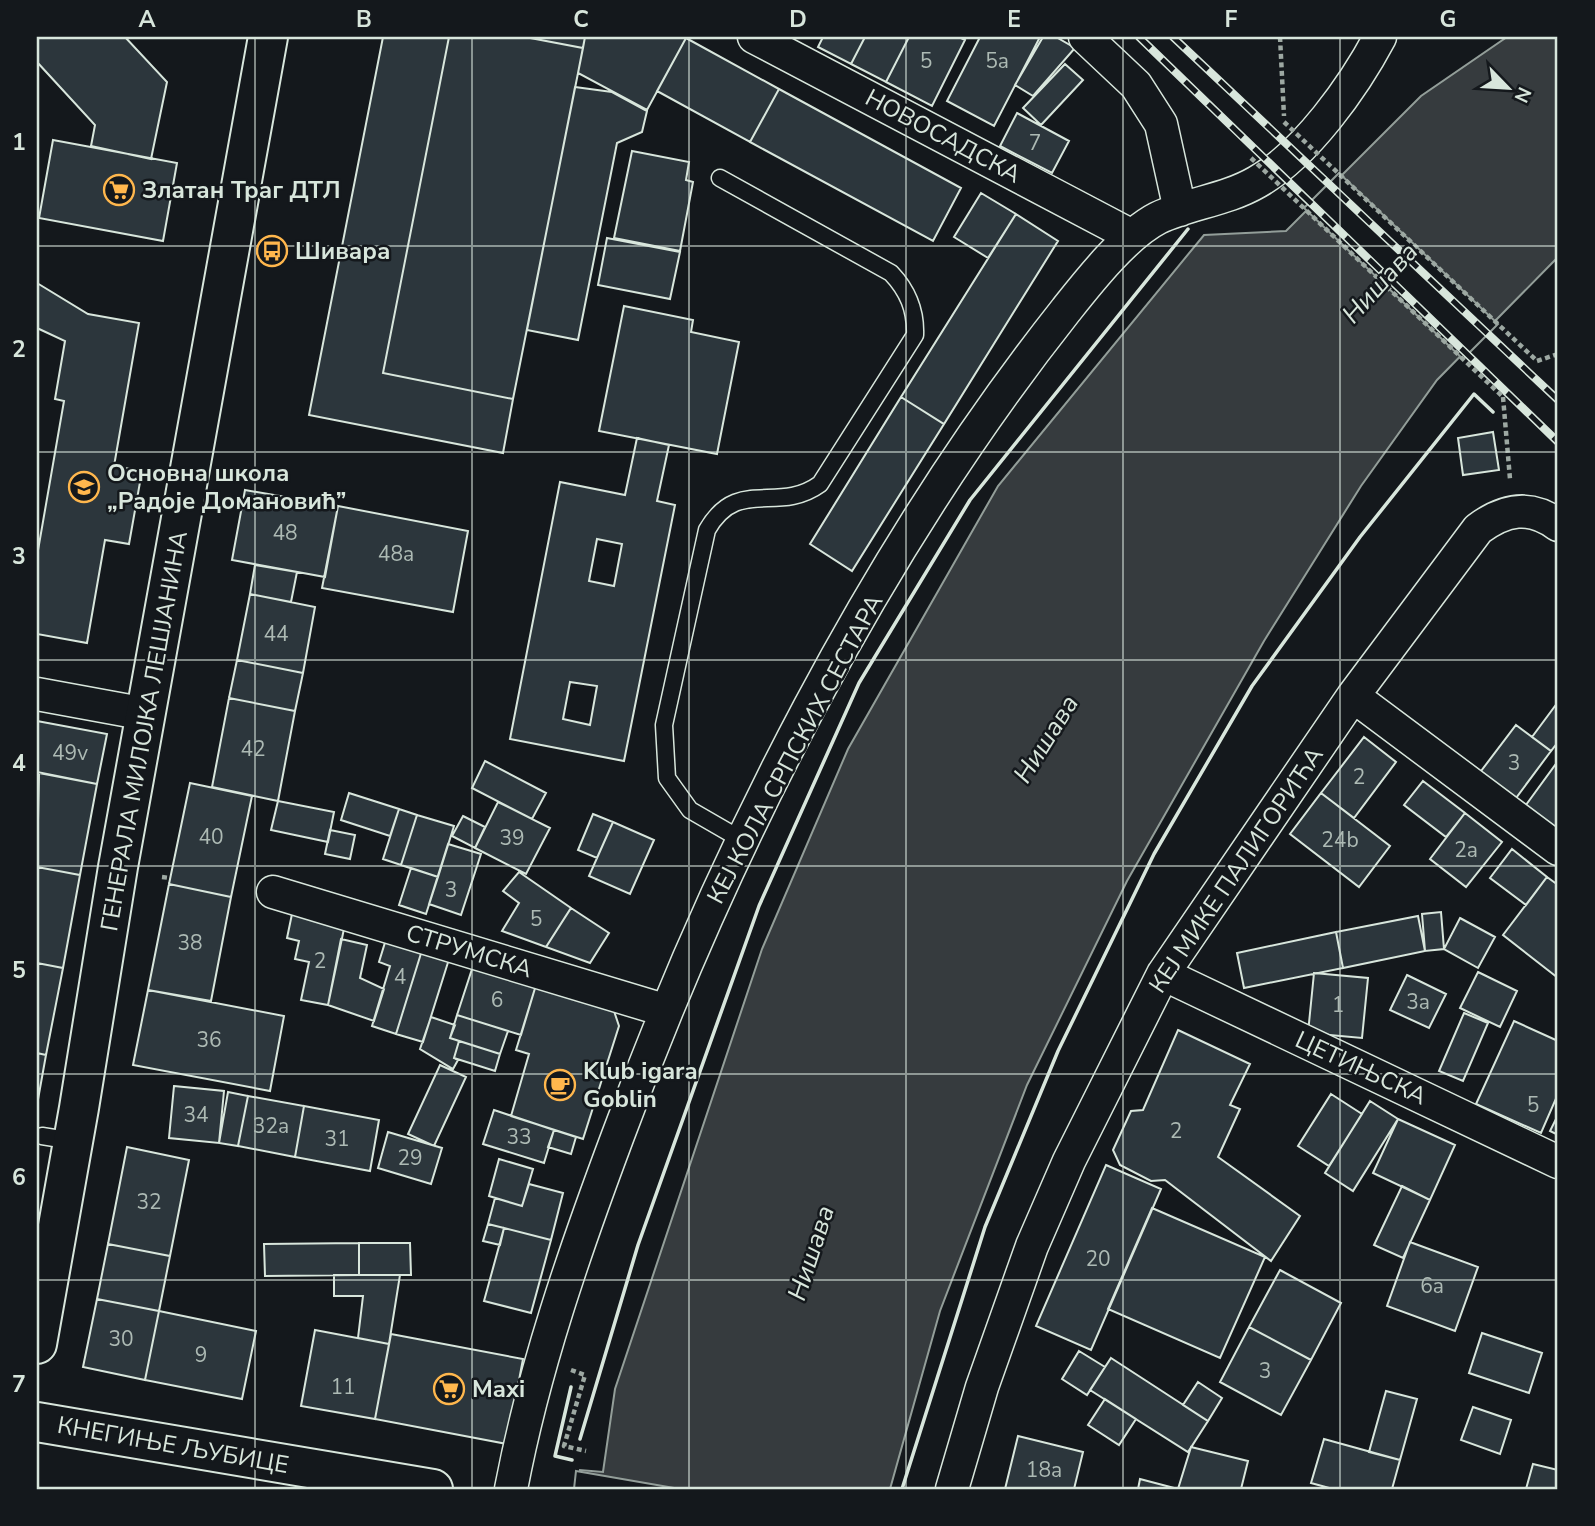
<svg xmlns="http://www.w3.org/2000/svg" width="1595" height="1526" font-family="'Nunito Sans',sans-serif">
<rect width="100%" height="100%" fill="#14181c"/>
<path fill="#363b3e" stroke="#939e99" stroke-width="2" d="M1507,37H1558V257L1437,380L1361,486L1264,641L1127,881L1027,1085L940,1311L890,1489H577L580,1470L603,1472L615,1389L762,949L848,749L998,486L1204,235L1286,231L1421,96Z"/>
<path fill="#14181c" stroke="#939e99" stroke-width="2" d="M1339,173L1498,324L1463,359L1304,208Z
M576,1471L680,1489H574Z"/>
<path fill="#2c363c" stroke="#d8e6dc" stroke-width="2" fill-rule="evenodd" d="M37,37H125L167,82L151,159L91,146L95,125L37,62Z
M383,37H449L383,373L513,399L503,453L309,415Z
M449,37H525L583,48L513,399L383,373Z
M525,37H585L583,48Z
M585,37H683L686,38L647,110L578,73Z
M823,37H865L851,64L818,47Z
M865,37H909L886,82L851,64Z
M909,37H959L965,40L932,106L886,82Z
M980,37H1040L994,126L947,101Z
M1043,37H1056L1075,48L1033,96L1015,85Z
M686,38L779,89L750,142L657,91Z
M1065,64L1083,80L1041,125L1023,108Z
M575,87L612,92L647,111L642,132L617,143L578,340L527,330Z
M779,89L961,188L933,241L750,142Z
M1017,113L1069,141L1052,173L1000,146Z
M53,140L177,163L163,241L39,218Z
M632,151L689,162L686,180L693,182L680,251L614,238Z
M981,193L1016,214L988,258L954,237Z
M1016,214L1058,241L944,424L901,397Z
M607,238L680,252L670,299L598,285Z
M37,283L88,314L139,323L114,466L142,471L129,544L105,540L87,643L37,634V556L64,401L55,399L65,341L37,328Z
M624,306L693,320L691,332L739,342L717,454L599,431Z
M901,397L944,424L852,571L810,544Z
M1493,432L1499,470L1463,475L1458,438Z
M637,438L669,445L657,501L675,505L624,761L510,739L560,482L625,495ZM597,539L622,544L614,586L589,581ZM570,682L597,686L590,725L563,719Z
M245,490L338,506L325,577L232,560Z
M338,506L468,531L453,612L322,588Z
M255,565L297,572L291,602L250,594Z
M250,594L315,607L303,673L237,660Z
M237,660L303,673L295,711L229,698Z
M229,698L295,711L278,801L212,787Z
M1558,702V742L1551,751L1532,737Z
M37,721L107,734L97,784L37,772Z
M1516,725L1551,751L1513,802L1478,775Z
M1364,737L1396,762L1354,818L1321,793Z
M485,761L546,793L532,819L472,788Z
M1558,761V829L1555,833L1523,809Z
M39,773L97,784L80,875L37,867Z
M1423,781L1465,813L1446,837L1404,805Z
M190,783L252,796L231,897L169,884Z
M349,793L399,809L390,836L341,820Z
M1321,793L1390,846L1359,887L1290,834Z
M278,801L334,812L328,842L271,830Z
M498,802L550,828L526,874L475,848Z
M399,809L417,815L401,865L383,859Z
M1465,813L1502,842L1466,887L1430,859Z
M593,814L613,822L597,858L578,850Z
M417,815L454,826L438,877L401,865Z
M463,816L485,827L475,848L452,836Z
M613,822L654,840L630,894L589,876Z
M330,830L355,835L350,859L325,854Z
M448,844L481,854L461,915L429,904Z
M1512,849L1547,877L1526,905L1490,878Z
M37,867L80,875L63,968L37,963Z
M411,868L438,877L426,914L399,905Z
M519,872L571,908L546,947L502,931L519,903L503,891Z
M1547,877L1558,885V978L1503,935Z
M169,884L231,897L211,1001L148,990Z
M571,908L609,933L590,963L546,947Z
M1441,912L1444,949L1425,951L1422,914Z
M292,914L345,924L328,1005L301,1000L309,962L295,959L299,941L287,938Z
M1418,916L1425,951L1343,968L1336,932Z
M1460,918L1495,937L1478,968L1444,949Z
M1336,932L1343,968L1244,988L1237,953Z
M387,936L423,947L396,1034L372,1026L390,966L379,962Z
M341,939L367,945L360,978L384,989L374,1021L328,1005Z
M423,947L450,956L423,1042L396,1034Z
M37,963L63,968L46,1055L37,1053Z
M473,966L536,985L521,1035L457,1015Z
M1478,972L1517,991L1500,1027L1460,1008Z
M1314,973L1368,978L1362,1038L1308,1033Z
M1407,975L1446,994L1429,1028L1390,1010Z
M536,985L613,1008L619,1026L583,1139L511,1116L529,1054L516,1050Z
M148,990L284,1016L270,1091L133,1065Z
M1464,1013L1488,1023L1463,1081L1439,1071Z
M457,1015L508,1031L500,1054L450,1038Z
M431,1017L455,1025L450,1038L459,1041L454,1058L458,1060L453,1069L420,1049Z
M1514,1021L1558,1041V1094L1541,1133L1476,1104Z
M1178,1030L1250,1064L1230,1105L1240,1109L1218,1157L1300,1216L1271,1261L1165,1180L1151,1181L1120,1165L1113,1150L1131,1111L1143,1110Z
M459,1041L500,1054L495,1071L454,1058Z
M37,1053L46,1055L37,1105Z
M440,1065L466,1077L434,1146L408,1134Z
M174,1086L224,1091L219,1143L169,1138Z
M228,1092L248,1096L238,1146L219,1143Z
M1331,1094L1362,1114L1329,1166L1298,1146Z
M248,1096L304,1106L295,1157L238,1146Z
M1370,1101L1398,1119L1353,1191L1325,1173Z
M304,1106L379,1120L370,1171L295,1157Z
M494,1110L554,1130L544,1163L483,1144Z
M1558,1115V1135L1550,1131Z
M1398,1119L1455,1145L1430,1200L1373,1173Z
M554,1130L576,1137L571,1154L548,1147Z
M388,1132L442,1148L431,1184L378,1168Z
M127,1147L189,1160L170,1256L108,1244Z
M499,1159L533,1169L522,1206L489,1196Z
M1106,1165L1161,1189L1091,1350L1036,1326Z
M529,1184L563,1193L551,1240L488,1224L495,1198L522,1206Z
M1402,1186L1430,1200L1403,1258L1374,1245Z
M1152,1208L1265,1257L1220,1358L1108,1309Z
M488,1224L504,1228L500,1245L483,1241Z
M504,1228L551,1240L531,1313L484,1301Z
M1410,1242L1478,1267L1455,1331L1387,1306Z
M359,1243H410L411,1275H359Z
M359,1243V1275L265,1276L264,1244Z
M108,1244L170,1256L159,1311L97,1299Z
M1280,1270L1341,1303L1311,1360L1249,1327Z
M334,1275H400L389,1344L358,1338L363,1296H334Z
M97,1299L159,1311L145,1380L83,1367Z
M159,1311L256,1331L242,1399L145,1380Z
M1249,1327L1311,1360L1281,1415L1220,1382Z
M315,1330L389,1344L375,1419L301,1406Z
M1482,1333L1542,1353L1529,1393L1469,1373Z
M391,1334L523,1359L507,1444L375,1419Z
M1079,1351L1105,1367L1087,1395L1062,1379Z
M1111,1358L1208,1421L1188,1452L1090,1390Z
M1198,1382L1222,1398L1208,1421L1183,1405Z
M1386,1391L1417,1399L1400,1460L1369,1452Z
M1105,1399L1136,1419L1119,1445L1088,1425Z
M1473,1407L1511,1420L1500,1454L1461,1440Z
M1018,1436L1083,1452L1074,1489H1005Z
M1324,1439L1400,1460L1392,1489H1333L1311,1483Z
M1191,1447L1248,1461L1241,1489H1178Z
M1533,1464L1558,1470V1489H1526Z
M1140,1479L1178,1489H1138Z"/>
<g fill="none" stroke-linecap="round" stroke-linejoin="round">
<g stroke="#d8e6dc" stroke-width="19">
<path id="lane" d="M720,178L891,273C908,291 916,310 915,335L820,484C777,515 738,476 707,530L664,725L667,778L690,810L742,840
M42,1136L73,1141"/>
</g>
<g stroke="#d8e6dc" stroke-width="35">
<path id="street" d="M754,37L1132,236
M1085,37L1136,85L1161,124L1180,210
M37,694L146,714
M1353,696L1558,849
M273,892L664,1010
M1163,974L1558,1162
M511,1489C534,1368 574,1253 617,1138C723,851 875,551 1066,310C1089,281 1125,235 1158,218C1190,203 1226,200 1257,182C1306,154 1354,86 1380,37
M952,1489L982,1387L1032,1246L1069,1161L1163,974L1353,696L1478,529C1505,509 1530,504 1558,525"/>
</g>
<g stroke="#d8e6dc" stroke-width="42">
<path id="secondary" d="M37,1344L79,1108L118,867L268,37
M37,1422L433,1489"/>
</g>
<path stroke="#9da8a2" stroke-width="4.5" stroke-dasharray="5 3.5" stroke-linecap="butt" d="M1280,37L1284,116
M1537,361L1558,354
M1503,397L1510,479
M162,877L170,878
M571,1370L585,1375L564,1446L586,1451"/>
<use href="#lane" stroke="#14181c" stroke-width="16"/>
<use href="#street" stroke="#14181c" stroke-width="32"/>
<use href="#secondary" stroke="#14181c" stroke-width="38"/>
<g stroke="#d8e6dc" stroke-width="8">
<path id="rail" d="M1139,37L1558,442
M1173,37L1558,400"/>
</g>
<use href="#rail" stroke="#14181c" stroke-width="5" stroke-dasharray="16" stroke-linecap="butt"/>
<path stroke="#9da8a2" stroke-width="4.5" stroke-dasharray="5 3.5" stroke-linecap="butt" d="M1284,122L1537,361
M1251,158L1503,397"/>
<path stroke="#d8e6dc" stroke-width="3.5" d="M571,1387L555,1456L572,1460
M580,1439L638,1245L759,906L859,683L970,500L1188,229
M902,1489L985,1227L1058,1051L1154,854L1252,686L1360,537L1474,394L1493,412"/>
</g>
<path fill="none" stroke="#d8e6dc" stroke-width="2" stroke-opacity="0.55" d="M255,37V1489M472,37V1489M689,37V1489M906,37V1489M1123,37V1489M1340,37V1489M37,246H1558M37,452H1558M37,660H1558M37,866H1558M37,1074H1558M37,1280H1558"/>
<defs>
<g id="supermarket-ring" transform="scale(1.575)"><circle r="9.5" fill="#14181c" stroke="#ffb74d" stroke-width="1.5"/><path d="M-6-5.5h2.5l.6 2H6L4.5 2H-2.5L-4.4-4H-6ZM-1.5 3.2a1.3 1.3 0 1 0 .1 0ZM3 3.2a1.3 1.3 0 1 0 .1 0Z" fill="#ffb74d"/></g>
<g id="bus-ring" transform="scale(1.575)"><circle r="9.5" fill="#14181c" stroke="#ffb74d" stroke-width="1.5"/><path d="M-5-6H5V4H4V6H2V4H-2V6H-4V4H-5ZM-3.5-4V0h7V-4ZM-3.5 1.2v1.5H-2V1.2ZM2 1.2v1.5H3.5V1.2Z" fill="#ffb74d"/></g>
<g id="school-ring" transform="scale(1.575)"><circle r="9.5" fill="#14181c" stroke="#ffb74d" stroke-width="1.5"/><path d="M0-5L7-2L0 1L-7-2ZM-4 1L0 2.5L4 1V4Q0 6-4 4Z" fill="#ffb74d"/></g>
<g id="cafe-ring" transform="scale(1.575)"><circle r="9.5" fill="#14181c" stroke="#ffb74d" stroke-width="1.5"/><path d="M-5.5-4.5H6V0H3Q3 3.5 0 3.5H-2.5Q-5.5 3.5-5.5 0ZM3-3.2v2h1.7v-2ZM-6 4.5H4V6H-6Z" fill="#ffb74d"/></g>
</defs>
<g fill-rule="evenodd">
<use href="#supermarket-ring" x="119" y="190"/>
<use href="#bus-ring" x="272" y="251"/>
<use href="#school-ring" x="84" y="487"/>
<use href="#cafe-ring" x="560" y="1085"/>
<use href="#supermarket-ring" x="449" y="1389"/>
</g>
<g text-anchor="middle" dominant-baseline="central" stroke-width="5" stroke-linejoin="round" paint-order="stroke">
<g font-size="21" fill="#adbab4">
<text x="926" y="61">5</text>
<text x="997" y="61">5a</text>
<text x="1035" y="143">7</text>
<text x="285" y="533">48</text>
<text x="396" y="554">48a</text>
<text x="276" y="634">44</text>
<text x="253" y="749">42</text>
<text x="70" y="753">49v</text>
<text x="1514" y="763">3</text>
<text x="1359" y="777">2</text>
<text x="211" y="837">40</text>
<text x="512" y="838">39</text>
<text x="1340" y="840">24b</text>
<text x="1466" y="850">2a</text>
<text x="451" y="890">3</text>
<text x="536" y="919">5</text>
<text x="190" y="943">38</text>
<text x="320" y="961">2</text>
<text x="400" y="977">4</text>
<text x="497" y="1000">6</text>
<text x="1418" y="1002">3a</text>
<text x="1338" y="1005">1</text>
<text x="209" y="1040">36</text>
<text x="1533" y="1105">5</text>
<text x="196" y="1115">34</text>
<text x="271" y="1126">32a</text>
<text x="1176" y="1131">2</text>
<text x="519" y="1137">33</text>
<text x="337" y="1139">31</text>
<text x="410" y="1158">29</text>
<text x="149" y="1202">32</text>
<text x="1098" y="1259">20</text>
<text x="1432" y="1286">6a</text>
<text x="121" y="1339">30</text>
<text x="201" y="1355">9</text>
<text x="1265" y="1371">3</text>
<text x="343" y="1387">11</text>
<text x="1044" y="1470">18a</text>
</g>
<g font-size="24" fill="#d8e6dc" stroke="#14181c">
<text transform="translate(943 136) rotate(28)">НОВОСАДСКА</text>
<text transform="translate(144 731) rotate(-80)">ГЕНЕРАЛА МИЛОЈКА ЛЕШЈАНИНА</text>
<text transform="translate(795 749) rotate(-62)">КЕЈ КОЛА СРПСКИХ СЕСТАРА</text>
<text transform="translate(1236 870) rotate(-56)">КЕЈ МИКЕ ПАЛИГОРИЋА</text>
<text transform="translate(469 951) rotate(17)">СТРУМСКА</text>
<text transform="translate(1361 1068) rotate(25)">ЦЕТИЊСКА</text>
<text transform="translate(173 1445) rotate(10)">КНЕГИЊЕ ЉУБИЦЕ</text>
</g>
<g font-size="24" font-weight="bold" fill="#d8e6dc" stroke="#14181c" text-anchor="start">
<text x="142" y="190">Златан Траг ДТЛ</text>
<text x="295" y="251">Шивара</text>
<text x="107" y="473">Основна школа<tspan x="107" dy="28">„Радоје Домановић”</tspan></text>
<text x="583" y="1071">Klub igara<tspan x="583" dy="28">Goblin</tspan></text>
<text x="472" y="1389">Maxi</text>
</g>
<g font-size="26" font-style="italic" fill="#d8e6dc" stroke="#14181c">
<text transform="translate(1380 283) rotate(-48)">Нишава</text>
<text transform="translate(1046 739) rotate(-58)">Нишава</text>
<text transform="translate(811 1253) rotate(-72)">Нишава</text>
</g>
</g>
<rect width="1595" height="1526" fill="none" stroke="#14181c" stroke-width="77"/>
<g transform="translate(1508 88) rotate(115)" stroke="#14181c" stroke-width="5" paint-order="stroke">
<path d="M0-5L12 26L0 18L-12 26Z" fill="#d8e6dc"/>
<text y="-10" font-size="19" font-weight="bold" text-anchor="middle" fill="#d8e6dc">N</text>
</g>
<rect x="38" y="38" width="1518" height="1450" fill="none" stroke="#d8e6dc" stroke-width="2.5"/>
<g font-size="23" text-anchor="middle" font-weight="bold" fill="#d8e6dc">
<text x="147" y="27">A</text>
<text x="364" y="27">B</text>
<text x="581" y="27">C</text>
<text x="798" y="27">D</text>
<text x="1014" y="27">E</text>
<text x="1231" y="27">F</text>
<text x="1448" y="27">G</text>
<text x="19" y="150">1</text>
<text x="19" y="357">2</text>
<text x="19" y="564">3</text>
<text x="19" y="771">4</text>
<text x="19" y="978">5</text>
<text x="19" y="1185">6</text>
<text x="19" y="1392">7</text>
</g>
</svg>
